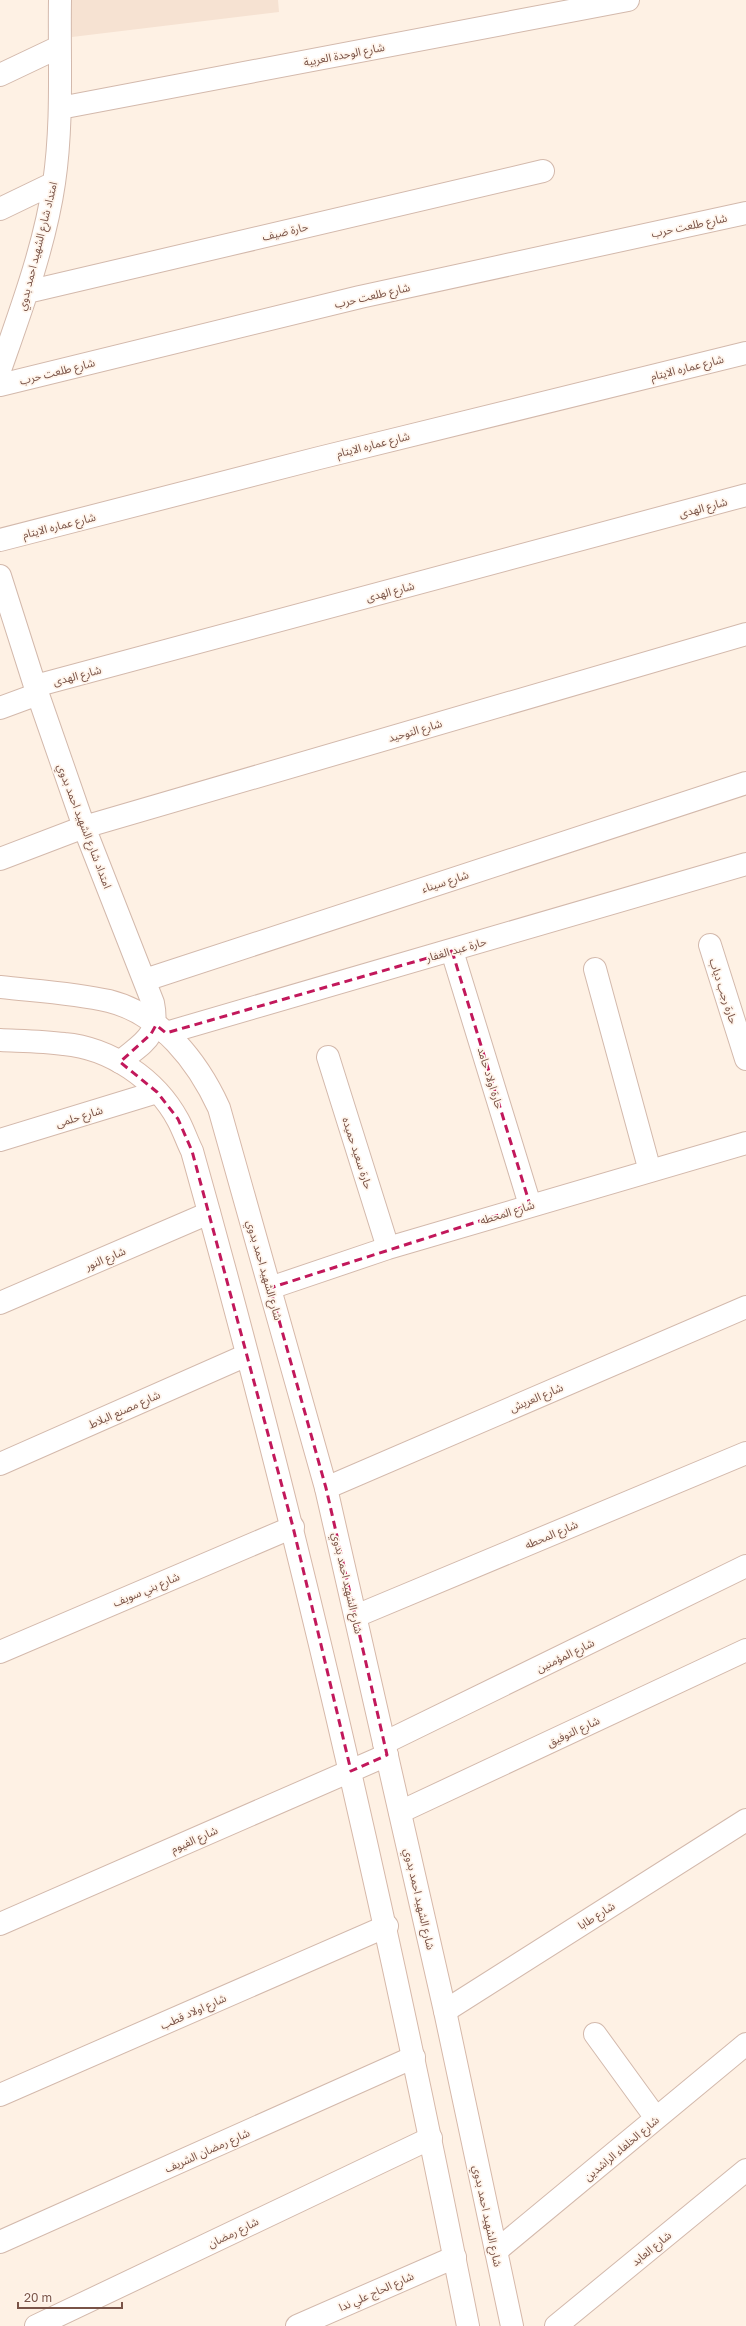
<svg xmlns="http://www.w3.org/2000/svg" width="746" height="2326" font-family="'Golos Text','Noto Sans Arabic',sans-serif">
<rect width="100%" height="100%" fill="#fef1e4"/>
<path fill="#f6e2d2" d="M66,0H278L279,12L72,37Z"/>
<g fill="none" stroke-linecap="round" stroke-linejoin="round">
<g stroke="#d3b9ac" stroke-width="24">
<path id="street" d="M0,75L59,47
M60,108L628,0
M0,209L54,183
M27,292L543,171
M0,370C21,310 45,245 54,183C63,122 59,61 60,0
M0,385L360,297L746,213
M0,540L319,458L746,353
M0,576L35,686L84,827L153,1003C160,1037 143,1042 120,1062
M35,686L746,495
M0,708L38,694
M0,859L84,827L746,634
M710,945L746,1059
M452,951L530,1205
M595,969L650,1171
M145,980L746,783
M166,1033L746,864
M328,1057L388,1248
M0,1140L157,1092
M270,1288L388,1248L746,1143
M0,1303L209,1213
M0,1464L247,1355
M326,1488L746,1307
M356,1616L746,1453
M0,1652L293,1527
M384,1743L746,1566
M400,1812L746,1650
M0,1924L387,1755
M445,2011L746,1820
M595,2034L656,2118
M0,2095L387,1926
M0,2242L414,2057
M496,2251L746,2044
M36,2326L431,2138
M297,2326L455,2257
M556,2326L746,2170"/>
</g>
<g stroke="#d6b8a9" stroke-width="24">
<path id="secondary" d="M0,987C36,991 74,993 109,1001C161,1014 198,1062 219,1108L326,1488L445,2011L512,2326
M0,1040C21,1041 43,1041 64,1044C110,1048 156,1079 178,1120C183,1129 187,1141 192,1151C301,1538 390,1931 468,2326"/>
</g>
<use href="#street" stroke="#fff" stroke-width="22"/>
<use href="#secondary" stroke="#fff" stroke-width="22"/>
</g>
<path fill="none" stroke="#c2185b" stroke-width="3" stroke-dasharray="8 5" stroke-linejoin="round" d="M452,951L530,1205L270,1288L326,1488L387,1755L351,1771L293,1527L192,1151L178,1119L157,1092L120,1062L151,1034L156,1025L166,1033Z"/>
<g text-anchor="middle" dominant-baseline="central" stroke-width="3.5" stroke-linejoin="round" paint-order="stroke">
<g font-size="11" fill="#795347" stroke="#fff5ec">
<text transform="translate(344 54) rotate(-11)">شارع الوحدة العربية</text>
<text transform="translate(689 225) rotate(-12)">شارع طلعت حرب</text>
<text transform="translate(285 231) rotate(-13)">حارة ضيف</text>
<text transform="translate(37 246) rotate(-76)">امتداد شارع الشهيد احمد بدوي</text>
<text transform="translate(372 295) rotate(-13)">شارع طلعت حرب</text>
<text transform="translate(687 367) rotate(-14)">شارع عماره الايتام</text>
<text transform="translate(57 371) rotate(-14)">شارع طلعت حرب</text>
<text transform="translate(373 444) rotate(-14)">شارع عماره الايتام</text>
<text transform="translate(703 507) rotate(-15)">شارع الهدى</text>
<text transform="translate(59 525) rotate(-14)">شارع عماره الايتام</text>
<text transform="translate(390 591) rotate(-15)">شارع الهدى</text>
<text transform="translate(77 675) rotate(-15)">شارع الهدى</text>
<text transform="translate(415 730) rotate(-16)">شارع التوحيد</text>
<text transform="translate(85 826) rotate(69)">امتداد شارع الشهيد احمد بدوي</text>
<text transform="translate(445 881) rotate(-18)">شارع سيناء</text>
<text transform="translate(456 949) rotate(-16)">حارة عبد الغفار</text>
<text transform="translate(724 991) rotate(72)">حارة رجب دياب</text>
<text transform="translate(491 1078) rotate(73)">حارة اولاد حامد</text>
<text transform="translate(79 1116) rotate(-17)">شارع حلمى</text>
<text transform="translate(358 1153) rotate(72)">حارة سعيد حميده</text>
<text transform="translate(507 1212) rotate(-17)">شارع المحطه</text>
<text transform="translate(105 1258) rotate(-23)">شارع النور</text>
<text transform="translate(265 1270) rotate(74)">شارع الشهيد احمد بدوي</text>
<text transform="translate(536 1397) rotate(-23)">شارع العريش</text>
<text transform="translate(124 1409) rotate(-24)">شارع مصنع البلاط</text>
<text transform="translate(551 1534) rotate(-23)">شارع المحطه</text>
<text transform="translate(348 1583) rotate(77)">شارع الشهيد احمد بدوي</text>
<text transform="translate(146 1589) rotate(-23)">شارع بني سويف</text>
<text transform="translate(565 1655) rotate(-26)">شارع المؤمنين</text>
<text transform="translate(573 1731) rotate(-25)">شارع التوفيق</text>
<text transform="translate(194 1839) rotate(-24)">شارع الفيوم</text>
<text transform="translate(420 1899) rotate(77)">شارع الشهيد احمد بدوي</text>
<text transform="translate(596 1915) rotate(-32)">شارع طابا</text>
<text transform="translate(193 2011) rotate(-24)">شارع اولاد قطب</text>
<text transform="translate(621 2148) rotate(-40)">شارع الخلفاء الراشدين</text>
<text transform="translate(207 2150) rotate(-24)">شارع رمضان الشريف</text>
<text transform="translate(488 2216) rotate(78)">شارع الشهيد احمد بدوي</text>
<text transform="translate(233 2232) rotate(-26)">شارع رمضان</text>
<text transform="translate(651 2248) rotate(-39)">شارع العابد</text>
<text transform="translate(376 2291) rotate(-24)">شارع الحاج علي ندا</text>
</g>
</g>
<path d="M18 2302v6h104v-6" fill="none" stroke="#795347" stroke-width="2"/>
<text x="24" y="2302" font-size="12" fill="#795347" stroke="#fff5ec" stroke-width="3" paint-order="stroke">20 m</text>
</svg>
